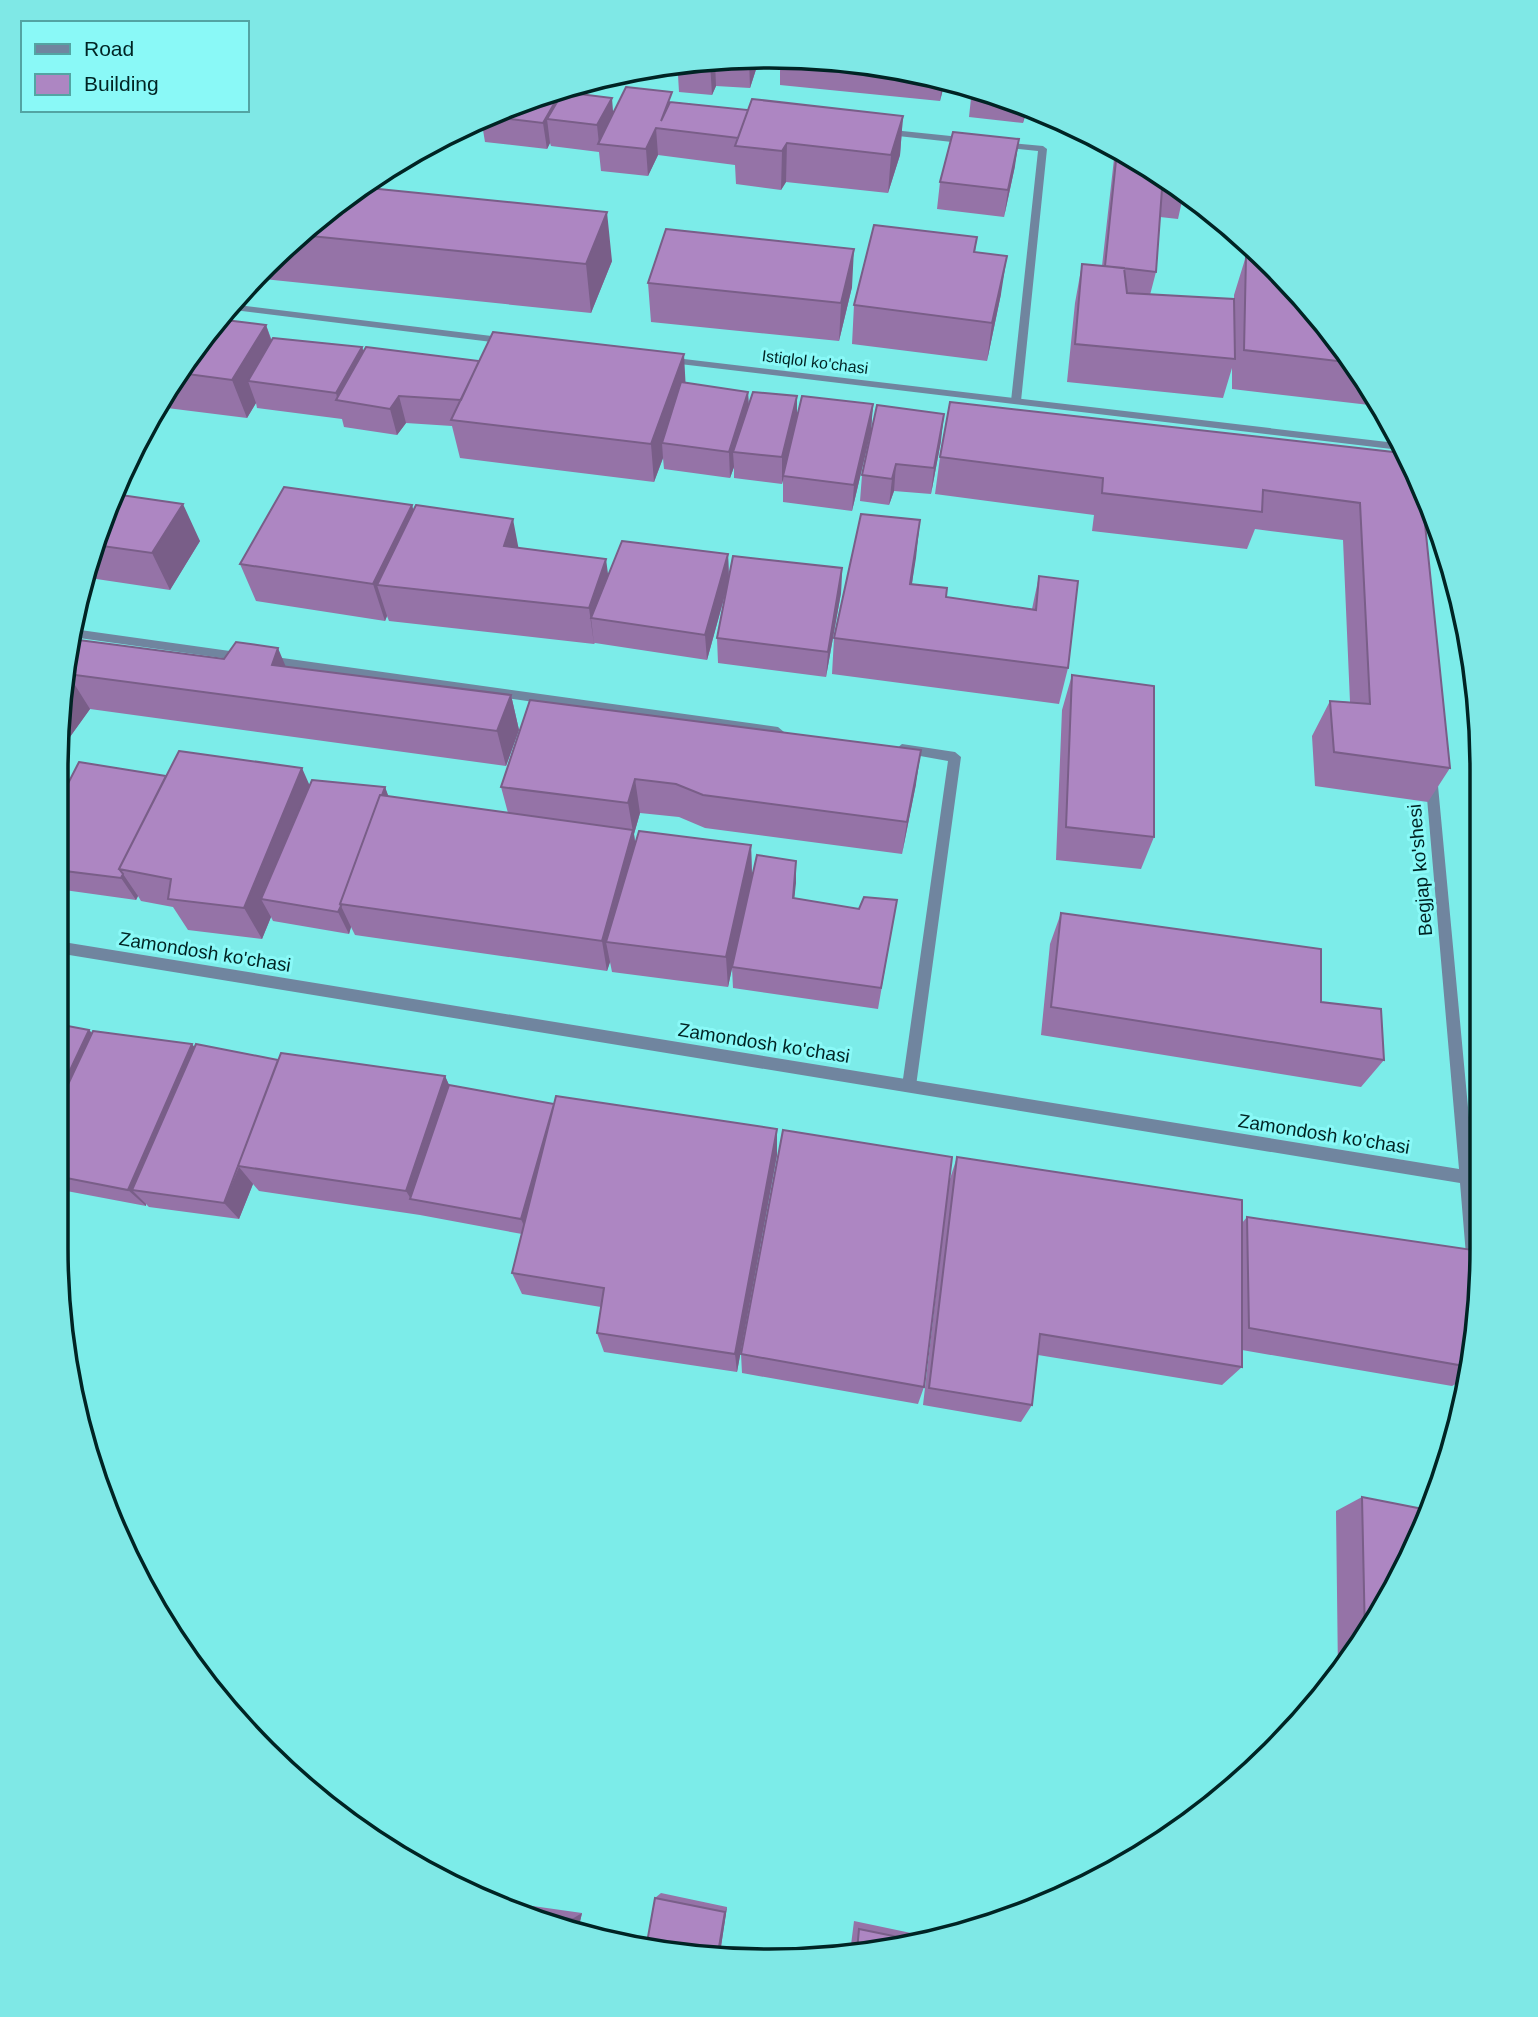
<svg xmlns="http://www.w3.org/2000/svg" width="1538" height="2017" font-family="Arial,sans-serif">
<rect width="100%" height="100%" fill="#7cece9"/>
<g fill="none" stroke-linecap="round" stroke-linejoin="round">
<path fill="#70859f" fill-rule="evenodd" d="M883,129L970,138L974,141L970,144L880,134V130Z
M1001,142L1043,146L1047,149L1021,401L1016,404L1011,401L1038,151L998,147V143Z
M73,629L244,653L250,657L244,661L72,637Z
M268,656L778,727L784,732L778,737L268,664L262,660Z
M902,744L955,752L961,757L916,1086L914,1091L909,1092L904,1091L902,1086L948,761L898,752L896,749Z"/>
<path fill="#70859f" fill-rule="evenodd" d="M230,304L508,338L513,341L508,344L226,309Z
M667,357L1396,443L1400,450L663,362V358Z
M1431,770L1437,775L1476,1193V1286L1470,1284L1468,1279L1460,1183L57,953V941L1459,1169L1425,775Z"/>
</g>
<path fill="#9573a7" d="M760,57L750,88L716,86L712,95L679,92L678,75L627,70Z
M780,59L908,70L945,81L940,101L780,85Z
M565,89V92L613,112L673,102L748,110L903,116L900,155L888,193L786,182L781,190L736,184L735,165L658,155L648,176L601,171L599,152L551,146L550,143L547,149L485,142L481,118L496,110Z
M972,89L1028,106L1023,123L969,117Z
M1115,150L1165,176L1184,192L1178,219L1160,217L1156,272L1150,295L1234,299V295L1246,256L1273,265L1362,373L1378,406L1232,389V368L1223,398L1067,382L1075,303L1082,264L1102,266Z
M1015,166L1004,217L937,209L940,182Z
M360,187L612,261L591,313L253,278L265,265Z
M977,237L975,252L1001,294L987,361L852,344L854,305Z
M648,283L852,287L839,341L651,322Z
M266,325L272,341L362,347L364,352L479,361L685,383L748,392L749,405L797,396V420L873,404L871,431L852,511L783,502V477L782,484L734,478V467L730,478L664,469L663,458L654,482L460,458L452,426L406,423L397,435L344,427L342,419L257,408L256,403L247,418L159,407L203,335Z
M941,441L931,494L894,491L889,505L860,501L862,475Z
M1402,453L1450,768L1428,802L1315,786L1312,736L1330,701L1350,702L1343,540L1255,529L1247,549L1092,531L1094,515L935,494L940,457Z
M114,494L200,541L170,590L83,577Z
M412,505L413,511L519,548L608,575L728,554L729,578L842,568L841,593L826,677L718,663L717,638L728,584L707,660L595,643L594,644L389,621L387,616L385,621L256,601L240,564Z
M920,520L912,584L946,597L1032,609L1039,576L1068,668L1059,704L832,674L834,638Z
M71,639L511,695L519,730L506,766L90,709L62,748H57L58,723Z
M1072,675L1154,837L1141,869L1056,860L1062,710Z
M530,700L916,784L902,854L705,828L679,817L640,813L634,834L635,843L751,845L752,877L796,861L794,898L893,922L878,1009L733,988L732,968L728,987L612,972L610,962L607,971L355,935L351,927L349,934L273,921L271,917L262,939L188,930L173,907L141,901L138,896L136,900L57,889V799L59,801L166,776L310,786L385,787L388,796L508,813L501,787Z
M1061,913L1321,1002L1384,1060L1361,1087L1041,1035L1050,944Z
M57,1024L89,1030L92,1033L192,1044L195,1048L278,1060L445,1076L449,1085L554,1104L777,1129V1155L737,1372L604,1352L597,1333L601,1307L522,1294L512,1273L522,1234L420,1215L259,1191L253,1184L239,1219L149,1207L146,1204V1206L56,1189Z
M957,1157L1242,1223L1247,1217L1476,1341L1468,1377L1452,1386L1242,1350V1367L1222,1385L1038,1355L1032,1405L1021,1422L923,1405L949,1182Z
M741,1354L924,1387L918,1404L742,1373Z
M1362,1497L1428,1510L1362,1644L1338,1673L1336,1511Z
M661,1893L727,1907L720,1953L646,1948L655,1898Z
M491,1900L582,1913L578,1930Z
M854,1921L930,1937L850,1953Z"/>
<path fill="#795e88" d="M760,57L750,88L749,58Z
M715,61L716,86L712,95L710,62Z
M942,80L945,81L940,101Z
M565,89L568,112L547,119L550,143L547,149L543,123L562,90Z
M612,98L614,124L599,144L597,125Z
M1026,105L1028,106L1023,123Z
M903,116L900,155L888,193L891,155Z
M656,128L658,155L648,176L646,149Z
M1019,139L1015,166L1004,217L1008,190Z
M787,143L786,182L781,190L782,151Z
M607,212L612,261L591,313L586,264Z
M854,249L852,287L839,341L841,303Z
M1007,256L1001,294L987,361L992,323Z
M266,325L279,364L248,381L256,403L247,418L232,380Z
M362,347L370,373L338,401L336,393Z
M684,354L686,392L662,443L663,458L654,482L651,444Z
M748,392L749,418L733,452L734,467L730,478L729,452Z
M399,396L406,423L397,435L390,409Z
M797,396V422L782,484V457Z
M873,404L871,431L852,511L854,485Z
M944,414L941,441L931,494L934,468Z
M896,464L894,491L889,505L892,479Z
M183,504L200,541L170,590L152,553Z
M412,505L422,542L377,585L387,616L385,621L373,584Z
M513,519L520,556L504,546Z
M920,520L916,558L906,620L910,584Z
M728,554L729,580L707,660L705,635Z
M606,559L611,596L591,618L594,644L589,608Z
M842,568L841,593L826,677L828,652Z
M278,648L293,684L272,665Z
M68,674L90,709L62,748L57,742L58,723L65,677Z
M511,695L519,730L506,766L497,731Z
M921,750L916,784L902,854L907,822Z
M302,768L317,802L261,899L271,917L262,939L244,908Z
M635,779L640,813L634,834L638,863L606,942L610,962L607,971L602,941L633,832L628,803Z
M385,787L394,811L341,904Z
M751,845L752,877L728,987L726,957Z
M796,861V883L792,919L793,898Z
M123,874L138,896L136,900L121,878Z
M341,906L351,927L349,934L338,912Z
M89,1030L107,1049L56,1160V1100Z
M192,1044L207,1064L132,1190L146,1204V1206L128,1190Z
M445,1076L457,1103L411,1199L406,1191Z
M554,1104L528,1235L521,1219Z
M777,1129V1155L737,1372L735,1354Z
M239,1167L253,1184L239,1219L224,1203Z
M727,1907L720,1953H718L725,1912Z
M582,1913L578,1930L570,1927L572,1919Z"/>
<path fill="#ad86c2" stroke="#795e88" stroke-width="2" d="M781,57L908,70L913,71L780,59Z
M626,87L672,92L661,121L670,102L748,110L738,138L656,128L646,149L598,144Z
M562,90L543,123L485,116L496,110Z
M563,92L612,98L597,125L547,119Z
M752,99L903,116L891,155L787,143L782,151L735,146Z
M953,132L1019,139L1008,190L940,182Z
M1117,151L1165,176L1184,192L1162,189L1156,272L1105,266Z
M359,187L607,212L586,264L301,235Z
M874,225L977,237L974,252L1007,256L992,323L854,305Z
M666,229L854,249L841,303L648,283Z
M1246,256L1264,258L1273,265L1354,363L1244,350Z
M1082,264L1124,268L1127,293L1234,299L1235,359L1075,344Z
M217,319L266,325L232,380L180,373L203,335Z
M493,332L684,354L651,444L451,420Z
M273,338L362,347L336,393L248,381Z
M366,347L479,361L461,400L399,396L390,409L336,400Z
M681,382L748,392L729,452L662,443Z
M753,392L797,396L782,457L733,452Z
M802,396L873,404L854,485L783,476Z
M950,402L1402,453L1422,495L1450,768L1334,752L1330,701L1370,704L1360,503L1263,490L1262,512L1102,493L1103,478L940,457Z
M877,405L944,414L934,468L896,464L892,479L862,475Z
M284,487L412,505L373,584L240,564Z
M114,494L183,504L152,553L95,545Z
M416,505L513,519L504,546L606,559L589,608L377,585Z
M861,514L920,520L910,584L947,588L946,597L1036,610L1039,576L1078,581L1068,668L834,638Z
M622,541L728,554L705,635L591,618Z
M733,556L842,568L828,652L717,638Z
M71,639L224,659L236,642L278,648L272,665L511,695L497,731L68,674L65,677Z
M1072,675L1154,686V837L1066,827Z
M530,700L921,750L907,822L703,795L676,784L635,779L628,803L501,787Z
M179,751L302,768L244,908L168,899L171,879L119,869Z
M79,762L166,776L119,869L123,874L121,878L57,870V805Z
M312,780L385,787L382,795H380L340,904L341,906L338,912L261,899Z
M380,795L633,830L602,941L340,904Z
M639,831L751,845L726,957L606,942Z
M757,855L796,861L793,898L859,909L864,897L897,900L881,988L732,967Z
M1061,913L1321,949V1002L1381,1009L1384,1060L1051,1007Z
M57,1024L89,1030L56,1100Z
M93,1031L192,1044L128,1190L56,1176V1110Z
M196,1044L278,1060L224,1203L132,1190Z
M281,1053L445,1076L406,1191L238,1166Z
M449,1085L554,1104L521,1219L410,1199Z
M556,1096L777,1129L735,1354L597,1333L604,1288L512,1273Z
M783,1130L952,1157L924,1387L741,1354Z
M957,1157L1242,1200V1367L1040,1334L1032,1405L929,1388Z
M1247,1217L1473,1250L1476,1293V1341L1470,1367L1249,1328Z
M1362,1497L1428,1510L1365,1638Z
M655,1898L725,1912L718,1953L646,1948Z
M528,1913L572,1919L570,1927Z
M859,1929L913,1940L857,1951Z"/>
<g text-anchor="middle" dominant-baseline="central" stroke-width="6" stroke-linejoin="round" paint-order="stroke">
<g font-size="16" fill="#002424" stroke="#8af9f7">
<text transform="translate(815 362) rotate(7)">Istiqlol ko'chasi</text>
</g>
<g font-size="19" fill="#002424" stroke="#8af9f7">
<text transform="translate(1420 870) rotate(-95)">Begjap ko'shesi</text>
<text transform="translate(205 952) rotate(9)">Zamondosh ko'chasi</text>
<text transform="translate(764 1043) rotate(9)">Zamondosh ko'chasi</text>
<text transform="translate(1324 1134) rotate(9)">Zamondosh ko'chasi</text>
</g>
</g>
<path d="M0 0H1538V2017H0ZM769 68H769A701 701 0 0 1 1470 769V1248A701 701 0 0 1 769 1949H769A701 701 0 0 1 68 1248V769A701 701 0 0 1 769 68Z" fill="#7fe8e6" fill-rule="evenodd"/>
<path fill="none" stroke="#002424" stroke-width="3.5" d="M769 68H769A701 701 0 0 1 1470 769V1248A701 701 0 0 1 769 1949H769A701 701 0 0 1 68 1248V769A701 701 0 0 1 769 68Z"/>
<rect x="21" y="21" width="228" height="91" fill="#8af9f7" stroke="#53a4a3" stroke-width="2"/>
<rect x="35" y="44" width="35" height="10" fill="#70859f" stroke="#53a4a3" stroke-width="2"/>
<text x="84" y="56" font-size="21" fill="#002424">Road</text>
<rect x="35" y="74" width="35" height="21" fill="#ad86c2" stroke="#53a4a3" stroke-width="2"/>
<text x="84" y="91" font-size="21" fill="#002424">Building</text>
</svg>
